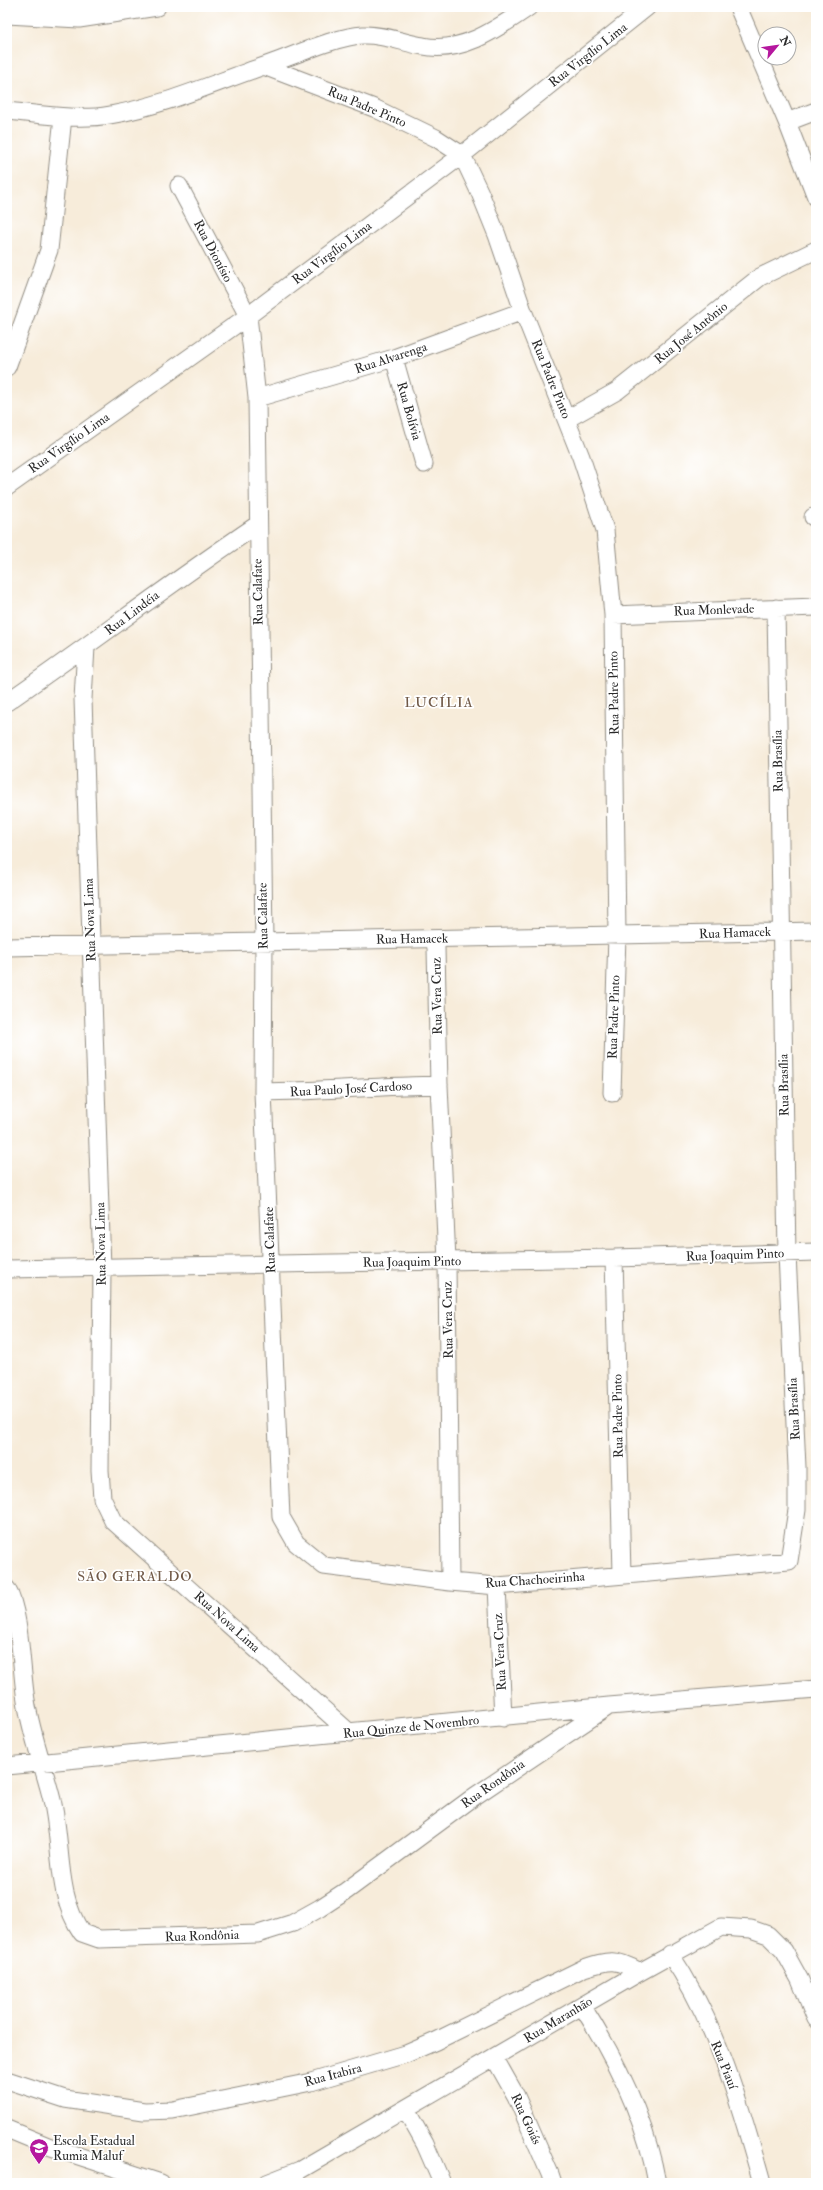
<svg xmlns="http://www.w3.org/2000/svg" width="823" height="2190" font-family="'IM FELL Double Pica',serif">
<rect width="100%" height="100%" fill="#fff"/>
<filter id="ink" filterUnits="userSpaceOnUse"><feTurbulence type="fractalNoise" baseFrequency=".025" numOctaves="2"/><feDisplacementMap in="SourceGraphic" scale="8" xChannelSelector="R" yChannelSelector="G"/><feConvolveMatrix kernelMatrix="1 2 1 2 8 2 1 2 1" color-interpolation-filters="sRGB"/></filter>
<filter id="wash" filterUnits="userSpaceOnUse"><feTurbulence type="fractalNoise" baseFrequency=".012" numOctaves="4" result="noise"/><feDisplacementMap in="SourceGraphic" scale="16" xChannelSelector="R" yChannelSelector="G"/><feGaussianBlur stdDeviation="0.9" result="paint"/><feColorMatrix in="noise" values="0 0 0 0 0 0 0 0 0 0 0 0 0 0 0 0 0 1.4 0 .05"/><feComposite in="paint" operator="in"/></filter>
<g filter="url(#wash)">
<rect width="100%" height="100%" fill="#f7ecda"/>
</g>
<g filter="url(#ink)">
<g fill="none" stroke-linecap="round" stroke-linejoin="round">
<g stroke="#918c82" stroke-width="19">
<path id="minor" d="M738,7L787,122L816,197
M7,15L79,19L157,7
M264,66C291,57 337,36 363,35C383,34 404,43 423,46C463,54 498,28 529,7
M7,111C39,114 78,121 110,115C163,106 214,83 264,66L374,108L436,138L462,155L480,193L497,235L523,311L581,457L605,530L613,615L617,936L612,1093
M787,122L816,111
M179,186L248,316L257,398L264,942L263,1092L281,1517L296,1543L324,1566L450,1582L497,1586L789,1561L797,1510V1467L787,1254L776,608
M394,358L424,464
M7,367L49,250L63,117
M257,398L394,358L523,311
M567,419L617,391L760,277L816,250
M7,487L248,316L462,155L647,7
M813,517H816
M613,615L816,607
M86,647L83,699L102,1268L100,1470L102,1498L113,1521L350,1733
M7,702C91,644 172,582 257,525
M434,939L436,948L439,1085L447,1261L450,1582
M7,947L816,931
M263,1092C322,1091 380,1086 439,1085
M614,1258L622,1574
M7,1269L614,1258L816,1252
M497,1586L503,1718
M7,1589C21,1613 21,1671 26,1700C31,1734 44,1767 52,1800C63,1845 55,1894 82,1933L99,1939L258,1934L293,1923L320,1908L346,1891L475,1796L609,1706
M7,1766L609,1706L816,1689
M670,1954C717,2023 740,2104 762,2183
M582,2006C616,2059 646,2120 657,2183
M494,2057L516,2096L550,2174L553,2183
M7,2080L65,2099L144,2111L173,2110L311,2082L406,2054L436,2041L584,1968C609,1960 616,1958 640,1972
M406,2110L425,2144L442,2183
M7,2129L48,2146L161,2183
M267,2183L300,2170L640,1972L721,1927L751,1929L768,1935L784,1951L800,1980L816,2019"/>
</g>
<use href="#minor" stroke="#fff" stroke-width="17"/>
</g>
</g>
<defs>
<g id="school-pin" transform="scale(1)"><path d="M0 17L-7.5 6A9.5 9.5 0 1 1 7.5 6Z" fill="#b5179e" stroke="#fff"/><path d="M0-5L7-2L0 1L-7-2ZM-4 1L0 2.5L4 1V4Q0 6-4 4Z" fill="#fff"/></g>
</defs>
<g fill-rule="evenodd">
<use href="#school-pin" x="39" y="2148"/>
</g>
<g text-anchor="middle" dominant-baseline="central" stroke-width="3.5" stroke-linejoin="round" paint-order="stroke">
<g font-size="13" fill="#2b2b2b" stroke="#fff">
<text transform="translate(588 55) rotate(-38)">Rua Virgílio Lima</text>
<text transform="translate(367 107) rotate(23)">Rua Padre Pinto</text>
<text transform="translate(213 251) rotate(62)">Rua Dionísio</text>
<text transform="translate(332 253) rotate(-37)">Rua Virgílio Lima</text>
<text transform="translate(691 333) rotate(-39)">Rua José Antônio</text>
<text transform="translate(391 358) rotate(-18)">Rua Alvarenga</text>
<text transform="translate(551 379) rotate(68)">Rua Padre Pinto</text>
<text transform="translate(409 411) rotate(74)">Rua Bolívia</text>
<text transform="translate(69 443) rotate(-35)">Rua Virgílio Lima</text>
<text transform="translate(258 592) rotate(-91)">Rua Calafate</text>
<text transform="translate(714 610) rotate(-2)">Rua Monlevade</text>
<text transform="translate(132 613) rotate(-37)">Rua Lindéia</text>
<text transform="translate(614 693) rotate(-91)">Rua Padre Pinto</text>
<text transform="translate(778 761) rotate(-91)">Rua Brasília</text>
<text transform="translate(263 916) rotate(-91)">Rua Calafate</text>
<text transform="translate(90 920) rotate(-92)">Rua Nova Lima</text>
<text transform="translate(735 933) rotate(-2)">Rua Hamacek</text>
<text transform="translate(412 939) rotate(-1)">Rua Hamacek</text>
<text transform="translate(437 996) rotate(-91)">Rua Vera Cruz</text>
<text transform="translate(614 1017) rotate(-88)">Rua Padre Pinto</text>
<text transform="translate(784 1085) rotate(-91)">Rua Brasília</text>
<text transform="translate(351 1089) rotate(-3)">Rua Paulo José Cardoso</text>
<text transform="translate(270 1240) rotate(-92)">Rua Calafate</text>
<text transform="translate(101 1244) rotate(-91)">Rua Nova Lima</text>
<text transform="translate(735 1255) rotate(-2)">Rua Joaquim Pinto</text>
<text transform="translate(412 1262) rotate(-1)">Rua Joaquim Pinto</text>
<text transform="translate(448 1320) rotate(-91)">Rua Vera Cruz</text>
<text transform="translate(794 1409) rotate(-93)">Rua Brasília</text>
<text transform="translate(618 1416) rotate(-91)">Rua Padre Pinto</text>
<text transform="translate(535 1580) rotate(-4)">Rua Chachoeirinha</text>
<text transform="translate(227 1622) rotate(42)">Rua Nova Lima</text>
<text transform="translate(500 1652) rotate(-93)">Rua Vera Cruz</text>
<text transform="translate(411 1727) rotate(-6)">Rua Quinze de Novembro</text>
<text transform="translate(493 1784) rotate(-35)">Rua Rondônia</text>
<text transform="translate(202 1936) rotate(-2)">Rua Rondônia</text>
<text transform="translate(558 2020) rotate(-31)">Rua Maranhão</text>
<text transform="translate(724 2065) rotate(68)">Rua Piauí</text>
<text transform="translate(333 2075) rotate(-15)">Rua Itabira</text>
<text transform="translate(526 2119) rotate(65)">Rua Goiás</text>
</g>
<g font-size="13" fill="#2b2b2b" stroke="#fff" text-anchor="start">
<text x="53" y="2141">Escola Estadual<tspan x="53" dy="15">Rumia Maluf</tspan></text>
</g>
<g font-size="14" letter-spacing="1" fill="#705947" stroke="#fff">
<text x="439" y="702">LUCÍLIA</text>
<text x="135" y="1576">SÃO GERALDO</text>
</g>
</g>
<rect width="823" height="2190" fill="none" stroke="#fff" stroke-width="24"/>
<g transform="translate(777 46) rotate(61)"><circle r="19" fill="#ffffff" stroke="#aaaaaa"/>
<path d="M0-3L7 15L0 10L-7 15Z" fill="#b5179e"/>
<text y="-6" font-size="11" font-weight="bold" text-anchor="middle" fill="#2b2b2b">N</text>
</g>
</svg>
